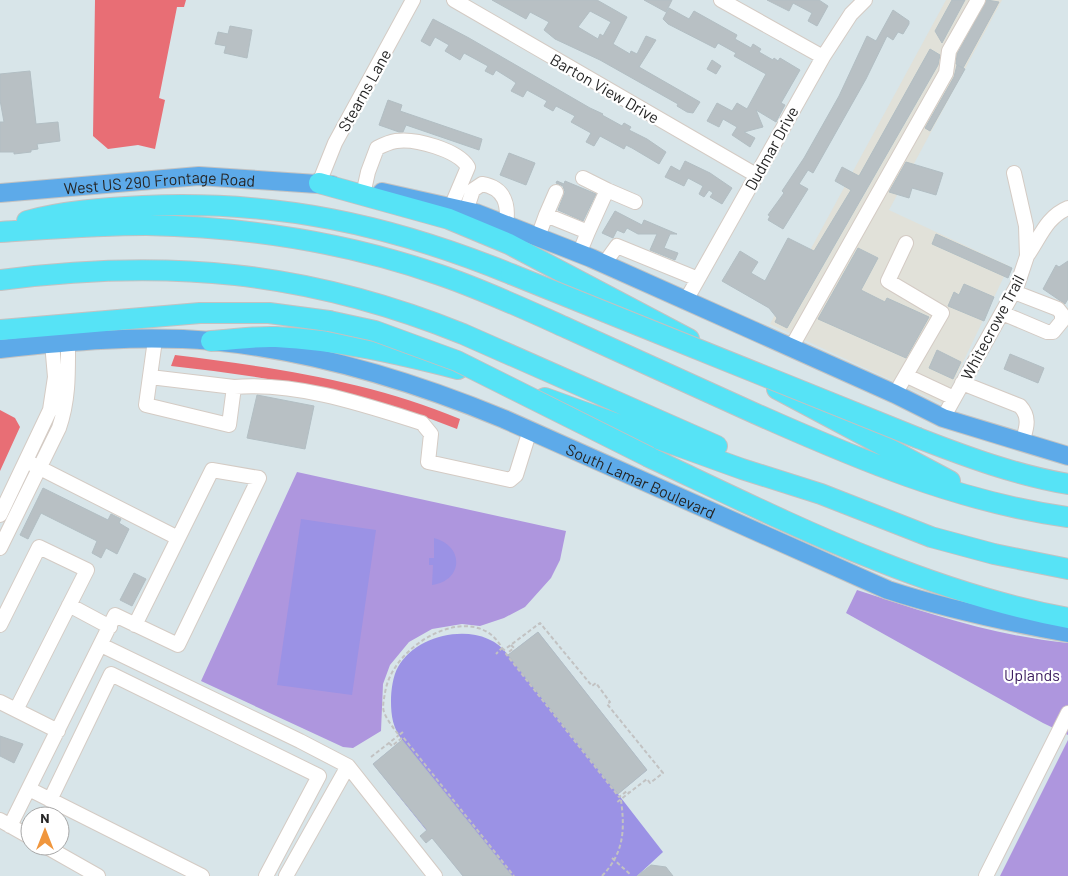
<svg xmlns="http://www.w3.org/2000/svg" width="1068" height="876" font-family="Barlow,sans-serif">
<rect width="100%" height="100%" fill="#d8e5e9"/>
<path fill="#e1e1d9" d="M946,0H1002L889,210L1009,266L943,404L770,324Z"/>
<path fill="#ae96de" d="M297,472L566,531L560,560L551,578L525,607L504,618L480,626L462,624L432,629L409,642L390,665L383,684L381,731L353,748L343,747L201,681Z
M857,590C926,613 996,636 1068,643V735L1043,723L846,613Z
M1068,740V876H1000Z"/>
<path fill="#9b92e5" d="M301,519L376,530L352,695L277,685Z
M434,538C465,546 463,581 432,585L433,565H429V558H434Z
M538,632L647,770L618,794L663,852L637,876H463L373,764L402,740C393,728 391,716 391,701C391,690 393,676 398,667C418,631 484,620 508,655Z"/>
<path fill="#e86e75" d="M95,0H186L184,7H177L159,98L165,100L155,149L138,145L108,149L93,136Z
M175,355C272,367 369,381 460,419L457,429C365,392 269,377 171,366Z
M0,410L15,418L20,427L0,471Z"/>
<path fill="#b8c0c4" stroke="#b2bec3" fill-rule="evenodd" d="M492,0H597L627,17L613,44L630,54L631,51L637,54L646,36L656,40L639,67L700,102L693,113L687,112L677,106L678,104L600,60L555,39L544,30L549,22L530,12L526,19ZM590,11L611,22L603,36L600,34L598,39L578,27Z
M644,0H672L666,12Z
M767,0H819L828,6L817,26L808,21L812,13L793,3L789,11Z
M952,0H965L942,43L935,31Z
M987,0L999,2L963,68L956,64L957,54Z
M669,8L689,19L694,11L737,35L735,39L751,48L753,44L761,49L759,52L773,60L774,58L778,61L780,58L800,70L781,103L785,105L776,122L756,110L763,127L744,132L755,138L750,147L732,135L737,127L723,119L719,127L707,121L717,103L732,111L737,103L747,109L766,74L734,56L736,53L718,43L715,48L668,24L663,19Z
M893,10L909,21V24L903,34L898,32L893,40L887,36L866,79L813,173L808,170L799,184L808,189L783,229L768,220L770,216L768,215L784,193L782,191L804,158L839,96L867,36L876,41Z
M433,19L469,38L590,108L603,114L602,115L622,126L624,123L631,127L629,130L647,139L666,152L659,164L632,148L626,145L624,149L600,136L594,146L586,142L591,133L571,122L575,116L556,106L553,111L544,106L547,101L527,90L523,97L511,91L516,83L512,80L496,70L493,75L485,71L488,66L464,53L460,60L445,51L449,45L435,37L430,46L421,41Z
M230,26L252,30L247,58L224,53L226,46L215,44L218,32L228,34Z
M930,49L940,55L938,65L787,328L775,322L777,318L769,308L722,281L740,251L758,262L751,273L765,281L788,238L814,251L851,190L835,181L842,167L859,176Z
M712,60L721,66L716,74L707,69Z
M957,65L965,69L930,131L925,128L954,77Z
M30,71L36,124L58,122L60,141L37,144L38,149L31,150V152L14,154V152H0V122H4L0,100V74Z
M388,100L402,105L400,111L482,139L479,150L406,125L403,132H399L379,125Z
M509,153L535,163L526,185L500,175Z
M685,161L710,173L732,188L722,204L710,197L713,193L709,190L704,197L699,194L703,186L688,178L684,186L665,177L671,166L680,171Z
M906,162L943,173L936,195L912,188L909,198L889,192Z
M557,181L564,184L565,181L596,194L583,221L558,210L565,192L563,186L556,183Z
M615,211L642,225L644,220L677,234H670L664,248L678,253L675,260L650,250L657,234H638L627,228L624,233L617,230L613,238L602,233Z
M936,234L1012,268L1008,278L932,244Z
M858,248L878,258L861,290L885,302L887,298L929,317L906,358L818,319Z
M1068,261V299L1065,304L1043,289L1056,265L1059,267Z
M964,284L994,297L984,321L948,306L954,292L959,295Z
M937,350L961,362L953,379L929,368Z
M1010,354L1044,368L1038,383L1004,369Z
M257,395L314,406L305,449L247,438Z
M43,488L108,520L111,514L121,519L119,523L129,529L117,554L106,548L101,558L92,553L97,541L41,513L28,539L20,535Z
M134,573L146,579L132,606L120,600Z
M538,632L647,770L618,794L508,655Z
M0,736L23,744L14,763L0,756Z
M402,740L512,876H463L432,838L426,843L420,836L427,830L373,764Z
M651,865L666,867L673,876H637Z"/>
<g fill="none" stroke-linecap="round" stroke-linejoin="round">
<g stroke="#d4cbc4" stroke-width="16">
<path id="minor" d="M454,0L756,175
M721,0L823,57
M583,178L607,190L588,232
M319,183L335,143L413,0
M364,190L368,172L377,148C383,145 390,142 396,141C415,138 458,150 468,167L451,207
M607,190L635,202
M466,211L473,190L482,184C505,188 509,205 506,225
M546,215L556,192
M538,237L546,215L588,232L579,254
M1027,256C1040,238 1046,217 1068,208
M604,264L617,246L698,279
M685,302L823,57L851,14L865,0
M1002,313L1047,332H1053L1062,321V314L1058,309L1014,292
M791,348L946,73L949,51L978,0
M907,376L954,398
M150,377L234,387L229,425L146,405C149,383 152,362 155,340
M962,383L1020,406C1031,418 1026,429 1022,443
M234,387C297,382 362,404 422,423L431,434L428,462L510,480L516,475L530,430
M895,394L942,313L888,281L906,243
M943,418L1017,286L1027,256L1026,226L1014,173
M32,464L178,538
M0,515L50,410L55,377L52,343
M0,548L59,428C69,399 68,372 68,342
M69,605L110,627
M0,625L39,547L87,570L16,710
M101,645L300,741L348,766L435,876
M0,702L58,731
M29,789L202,876
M50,800L111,674L319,776L266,876
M0,820L30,837
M10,826L115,615L178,645L259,478L212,470L135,625
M45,846L98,876
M286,876L348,766
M986,876L1068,713"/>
</g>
<g stroke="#c2c2c2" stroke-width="20">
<g id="major">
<path d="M382,192L476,213L591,258L895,394L943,418L1068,456"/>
<path id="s1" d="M0,193L199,176L332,185"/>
<path id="s2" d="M0,349C70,341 142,335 212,341C314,351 410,380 504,419L888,590C947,609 1007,622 1068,633"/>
</g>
</g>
<g stroke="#c2c2c2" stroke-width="22">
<path id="highway" d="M319,183L449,219L509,244L689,339
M27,221C64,211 104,208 143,206C276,200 388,224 511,274
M0,232C48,229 98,225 146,225C245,227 346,242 440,275C484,290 527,310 569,329C631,357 692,385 754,413C855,458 958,502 1068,517
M0,280C167,258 307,271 463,334L717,446
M0,330L200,313H269L329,321
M211,341C232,340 255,336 276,337C338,340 399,354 458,369
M777,389L950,481
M545,398L742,469L821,494L931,537L994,554L1068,569
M918,438C967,457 1016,475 1068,484
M649,457C783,520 921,591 1068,618"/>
</g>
<path stroke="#c2c2c2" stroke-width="2" stroke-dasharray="4 2.5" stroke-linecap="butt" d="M511,645L514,648L506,654L619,797L627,791L629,793
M502,648L504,650L540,623L592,686L596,683L610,702L607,704L663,773L650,783L647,779L616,803
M403,732L399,735C394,729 387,720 384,712C382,707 384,699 385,693C392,643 475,598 502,648L496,654
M389,743L392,746L403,737L514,876
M371,757L399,735
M612,858L631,875
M602,876C624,853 625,830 621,800"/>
<use href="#minor" stroke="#fff" stroke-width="14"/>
<use href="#major" stroke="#5daae9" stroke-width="18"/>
<use href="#highway" stroke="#56e3f6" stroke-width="20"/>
<g stroke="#c2c2c2" stroke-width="22" stroke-linecap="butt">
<path id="highway-bridge" d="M511,274L918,438
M329,321L375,331L457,361L649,457"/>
</g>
<use href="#highway-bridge" stroke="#56e3f6" stroke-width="20"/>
</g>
<g text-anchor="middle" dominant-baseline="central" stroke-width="4.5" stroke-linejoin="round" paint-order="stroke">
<g font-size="16" fill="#262626" stroke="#fff">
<text transform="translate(605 88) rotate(30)">Barton View Drive</text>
<text transform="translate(364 90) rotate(-61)">Stearns Lane</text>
<text transform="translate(771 148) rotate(-61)">Dudmar Drive</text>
<text stroke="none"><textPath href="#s1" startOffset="160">West US 290 Frontage Road</textPath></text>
<text transform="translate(992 327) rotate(-62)">Whitecrowe Trail</text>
<text stroke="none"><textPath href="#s2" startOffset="666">South Lamar Boulevard</textPath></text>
</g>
<g font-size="16" fill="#3b1c5e" stroke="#fff">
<text x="1032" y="674">Uplands</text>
</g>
</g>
<g transform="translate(45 831)"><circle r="24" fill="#ffffff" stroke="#a8a8a8"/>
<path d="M0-4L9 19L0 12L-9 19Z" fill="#f0963d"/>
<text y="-8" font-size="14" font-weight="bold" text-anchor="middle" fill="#262626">N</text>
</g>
</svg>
